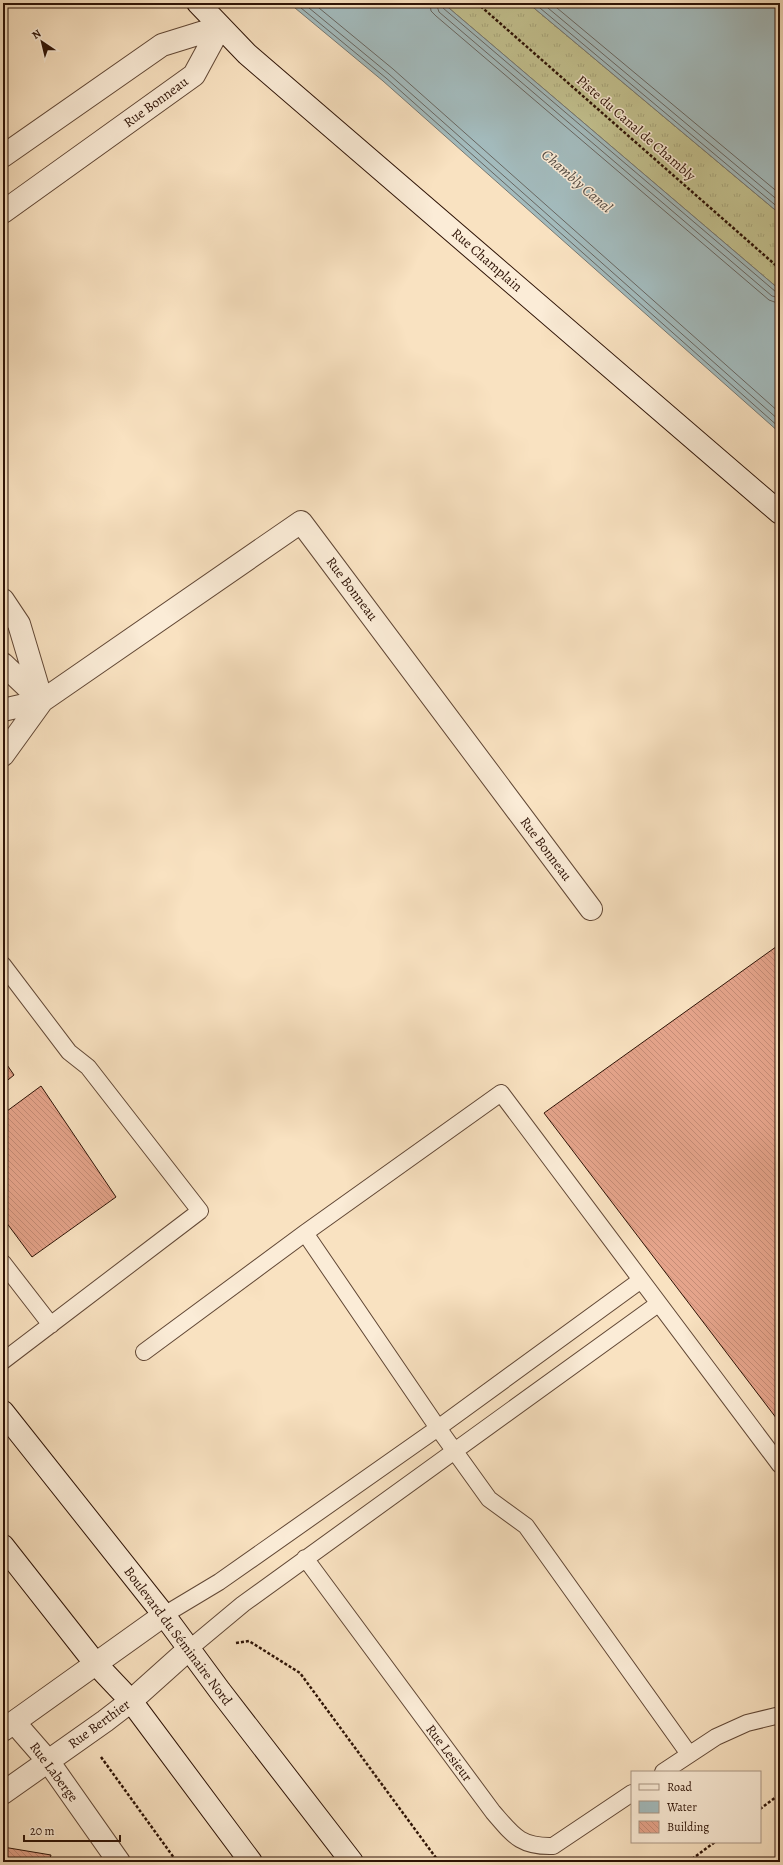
<svg xmlns="http://www.w3.org/2000/svg" width="783" height="1865" font-family="Alegreya,serif">
<defs>
<pattern id="grass-tufts" width="24" height="20" patternUnits="userSpaceOnUse"><rect width="24" height="20" fill="#c3c290"/><path d="M3 7l-1-3M5 7V3M7 7l1-3M15 17l-1-3M17 17v-4M19 17l1-3" fill="none" stroke="#a8a67b"/></pattern>
<pattern id="building-back-hatch" width="6" height="6" patternUnits="userSpaceOnUse"><rect width="6" height="6" fill="#e5a48b"/><path d="M-1 5l2 2M0 0l6 6M5-1l2 2" fill="none" stroke="#c58c76"/></pattern>
</defs>
<rect width="100%" height="100%" fill="#f9e2c1"/>
<filter id="stains"><feTurbulence type="fractalNoise" baseFrequency=".005" numOctaves="4"/><feColorMatrix values="0 0 0 0 .2 0 0 0 0 .09 0 0 0 0 .02 0 0 0 .5 -.17"/></filter>
<radialGradient id="worn" r=".72"><stop offset=".6" stop-color="#630" stop-opacity="0"/><stop offset="1" stop-color="#630" stop-opacity=".3"/></radialGradient>
<path fill="url(#grass-tufts)" stroke="#786a4b" d="M443,3H528L780,214V290Z"/>
<path fill="#a3bbbd" stroke="#747874" d="M289,3H443L780,290V433L383,81Z
M528,3H780V214Z"/>
<g fill="none" stroke-linecap="round" stroke-linejoin="round">
<path stroke="#686762" stroke-width="1" d="M295,3L386,78L780,428
M303,3L389,74L780,421
M313,3L393,69L780,413
M430,3L431,11L436,16L769,300L780,304
M436,3L439,12L772,296L780,298
M441,3L443,8L776,292L780,293
M534,3L780,209
M542,3L780,202
M551,3L780,194"/>
</g>
<path fill="url(#building-back-hatch)" stroke="#2e1306" d="M780,944V1423L544,1113Z
M3,1059L14,1075L3,1084Z
M41,1086L116,1197L32,1257L3,1218V1114Z
M3,1847L51,1855L49,1862H3Z"/>
<g fill="none" stroke-linecap="round" stroke-linejoin="round">
<g stroke="#614735" stroke-width="18">
<path id="lane" d="M3,965L69,1052L88,1067L200,1211L3,1361
M305,1233L438,1428L489,1499L526,1526L689,1754
M3,1263L51,1325
M144,1352L305,1233L501,1093L780,1465
M305,1558L493,1812C513,1835 520,1847 553,1846L632,1793
M164,1615L219,1582L438,1428L641,1280
M189,1649L243,1604L658,1304
M663,1772L716,1737L747,1723L780,1715"/>
</g>
<g stroke="#614735" stroke-width="24">
<path id="street" d="M3,156L162,45L220,27
M3,212L194,75L220,27
M3,600L19,624L42,701
M3,664L41,700
M3,710L42,701
M3,755L42,701L301,522L591,909
M14,1722L48,1761L119,1862
M3,1730L164,1615
M3,1793L105,1721L131,1701L189,1649"/>
</g>
<g stroke="#2e1306" stroke-width="24">
<path id="secondary" d="M198,3L247,54L780,513
M3,1412L164,1615L220,1691L352,1862
M3,1546L95,1663L131,1701L251,1862"/>
</g>
<path stroke="#2e1306" stroke-width="2.5" stroke-dasharray="3 2" stroke-linecap="butt" d="M477,3L780,269
M236,1643L249,1641L300,1673L439,1862
M101,1757L177,1862
M760,1809L780,1794
M688,1862L715,1842"/>
<use href="#lane" stroke="#fbecd7" stroke-width="16"/>
<use href="#street" stroke="#fbecd7" stroke-width="22"/>
<use href="#secondary" stroke="#fbecd7" stroke-width="22"/>
</g>
<g text-anchor="middle" dominant-baseline="central" stroke-width="3" stroke-linejoin="round" paint-order="stroke">
<g font-size="14" fill="#2e1306" stroke="#fbecd7">
<text transform="translate(156 102) rotate(-36)">Rue Bonneau</text>
<text transform="translate(636 128) rotate(41)">Piste du Canal de Chambly</text>
<text transform="translate(487 260) rotate(41)">Rue Champlain</text>
<text transform="translate(352 589) rotate(53)">Rue Bonneau</text>
<text transform="translate(546 849) rotate(53)">Rue Bonneau</text>
<text transform="translate(178 1636) rotate(53)">Boulevard du Séminaire Nord</text>
<text transform="translate(99 1724) rotate(-36)">Rue Berthier</text>
<text transform="translate(449 1753) rotate(53)">Rue Lesieur</text>
<text transform="translate(54 1772) rotate(53)">Rue Laberge</text>
</g>
<g font-size="15" font-style="italic" fill="#574e46" stroke="#fbecd7">
<text transform="translate(577 181) rotate(41)">Chambly Canal</text>
</g>
</g>
<rect width="783" height="1865" fill="none" stroke="#f9e2c1" stroke-width="16"/>
<rect x="4" y="4" width="775" height="1857" fill="none" stroke="#2e1306" stroke-width="2"/>
<rect x="8" y="8" width="767" height="1849" fill="none" stroke="#2e1306"/>
<rect x="631" y="1771" width="130" height="72" fill="#fbecd7" stroke="#a99583"/>
<rect x="639" y="1784" width="20" height="6" fill="#fbecd7" stroke="#a99583"/>
<text x="667" y="1791" font-size="12" fill="#2e1306">Road</text>
<rect x="639" y="1801" width="20" height="12" fill="#a3bbbd" stroke="#a99583"/>
<text x="667" y="1811" font-size="12" fill="#2e1306">Water</text>
<rect x="639" y="1821" width="20" height="12" fill="url(#building-back-hatch)" stroke="#a99583"/>
<text x="667" y="1831" font-size="12" fill="#2e1306">Building</text>
<g transform="translate(42 42) rotate(325)" stroke="#fbecd7" stroke-width="3" paint-order="stroke">
<path d="M0-3L7 15L0 10L-7 15Z" fill="#2e1306"/>
<text y="-6" font-size="11" font-weight="bold" text-anchor="middle" fill="#2e1306">N</text>
</g>
<path d="M24 1835v6h96v-6" fill="none" stroke="#2e1306" stroke-width="2"/>
<text x="30" y="1835" font-size="12" fill="#2e1306" stroke="#fbecd7" stroke-width="3" paint-order="stroke">20 m</text>
<rect width="100%" height="100%" filter="url(#stains)"/>
<rect width="100%" height="100%" fill="url(#worn)"/>
</svg>
